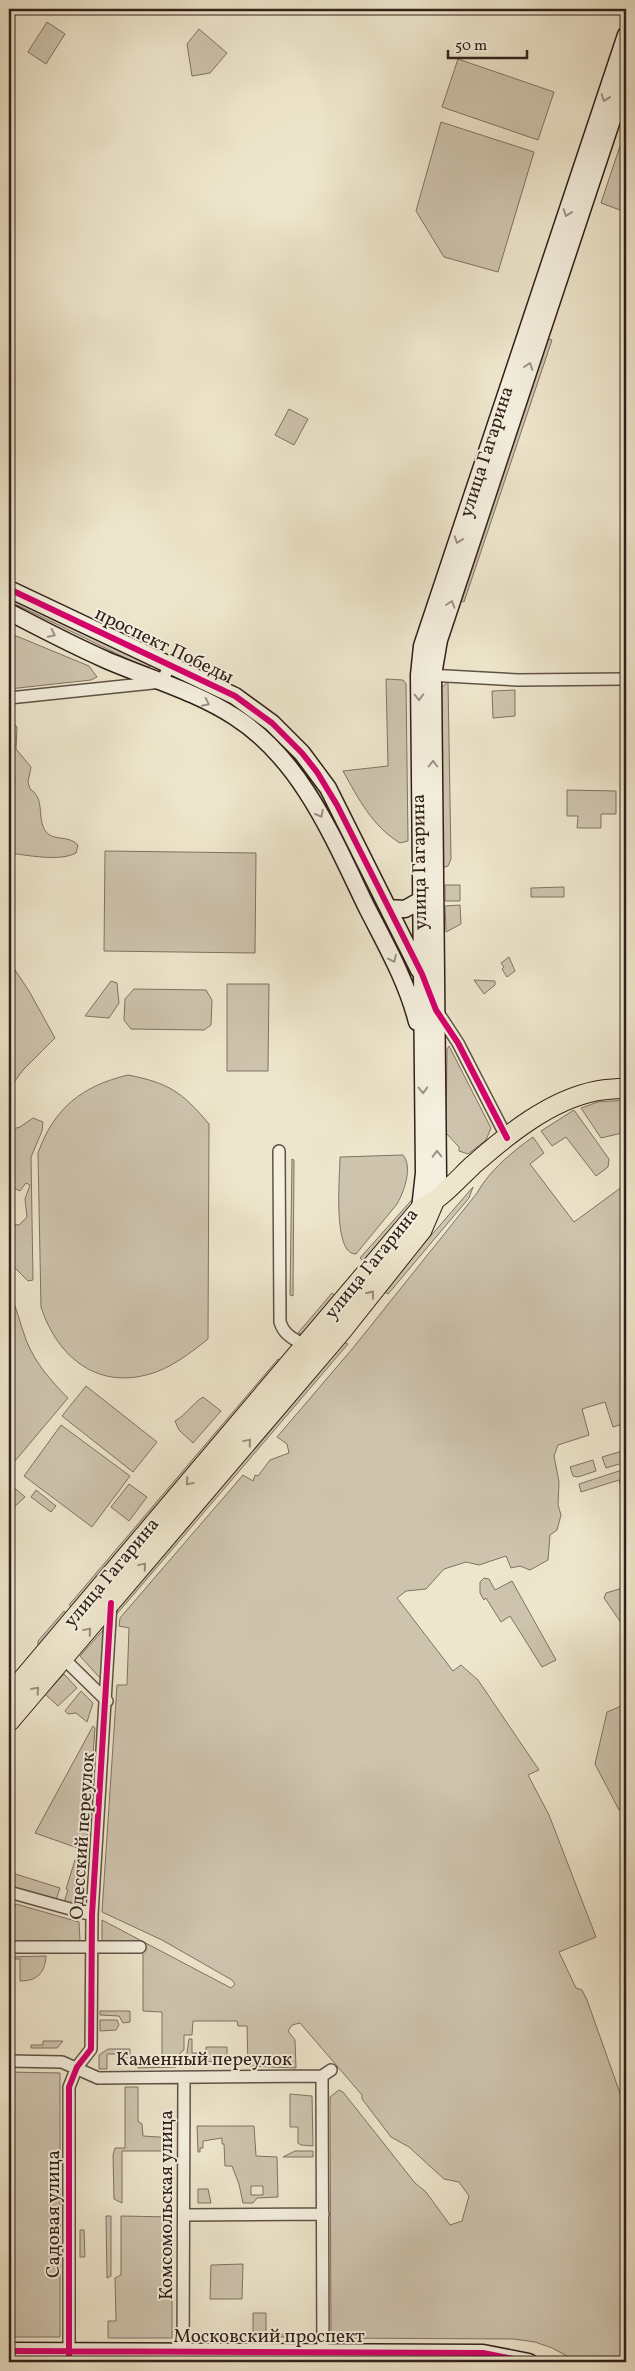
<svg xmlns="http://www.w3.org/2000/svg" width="635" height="2371" font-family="Vollkorn,serif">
<rect width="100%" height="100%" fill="#eee6cc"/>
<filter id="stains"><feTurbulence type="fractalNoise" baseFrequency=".004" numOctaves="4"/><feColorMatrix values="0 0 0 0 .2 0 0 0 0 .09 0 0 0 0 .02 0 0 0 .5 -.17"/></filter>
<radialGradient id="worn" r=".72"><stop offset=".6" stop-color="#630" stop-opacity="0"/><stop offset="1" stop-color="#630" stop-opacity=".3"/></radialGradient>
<path fill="#cec4ae" stroke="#807264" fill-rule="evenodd" d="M47,22L65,34L46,64L28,52Z
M199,29L227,53L210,73L192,76L187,44Z
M458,59L554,92L538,140L442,107Z
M441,122L534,152L498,272L444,257L416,211Z
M626,128V191L620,210L601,203Z
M545,338L552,340L464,602L459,600Z
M289,409L308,419L294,445L275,435Z
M9,593L151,664L150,667H144L9,601Z
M9,633L89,666L97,677L91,680L9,689Z
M386,679L403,680L406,684L408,841L400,843C372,826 358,798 343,771L388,766Z
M189,682L244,710L284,744L317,784L413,975L409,977L309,785L186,683Z
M448,682L451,859L448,866L441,868V688Z
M515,690V716L493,718L492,691Z
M9,718L17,727L16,749L31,767L28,782L30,789C46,799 36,818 46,832C53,841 69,835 78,845L76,853C59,862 27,855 9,853V790L14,785L15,778L9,767Z
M567,790L616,791V814H601V828H577L578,816H567Z
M105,851L256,853L255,953L104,951Z
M445,885H460V901H445Z
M564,887V897H531V888Z
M460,905L461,924L446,932L445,906Z
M509,957L515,971L507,977L502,969L504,967L501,963Z
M9,961L29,991L55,1038L23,1070L9,1089Z
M474,980L495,981V985L484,994Z
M111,981L117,983L119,1003L109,1018L85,1016Z
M227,984H269L268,1071H227Z
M134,989L206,990L212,1000L211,1025L204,1030L131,1029L124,1020L125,999Z
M449,1046L491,1128L486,1140L468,1154L459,1151V1147L446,1133L447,1049Z
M128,1075C169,1083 182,1092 209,1124L208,1339C193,1351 175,1365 156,1372C100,1392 58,1359 41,1307L38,1153C54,1108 82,1086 128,1075Z
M626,1100V1132L601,1138L581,1108L598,1102Z
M574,1110L609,1159L608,1167L596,1176L566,1137L552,1146L541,1131Z
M33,1118L43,1122L42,1131L31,1157L33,1280L28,1281L9,1262V1224L19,1225L27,1217L25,1199L30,1185L26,1183L20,1191L12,1187L9,1182V1130L20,1127Z
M533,1137L544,1153L530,1164L574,1222L626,1184V1423L613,1427L605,1402L582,1409L589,1435L558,1445L554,1456L559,1482L558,1505L561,1515L557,1530L550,1535L548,1560L530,1570L520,1566L511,1568L506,1556L479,1565L466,1562L444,1569L426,1589L406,1591L397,1598L453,1671L461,1665L478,1680L539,1770L528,1775L549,1815L596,1937L559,1952L576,1988L582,1990L587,2000L626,2110V2362H578L552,2348L535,2342L513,2339L331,2338L330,2097L339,2090L343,2092L415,2183L426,2192L450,2225L462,2221L469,2196L459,2182L444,2179L409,2147L391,2137L362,2099V2095L300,2023L292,2025L288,2031L295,2040L296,2068L248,2066L247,2026H238L237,2021H193L192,2035H184V2050L178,2055L176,2067L138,2068V2059H162V2012L143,2011V1955L139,1942L102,1941V1920L231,1988L235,1984L232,1980L162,1940L102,1912L117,1685H127L129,1628L119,1626L120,1618L243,1475L253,1481L255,1475L258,1476L270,1460L289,1453L287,1444L277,1437L353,1348L477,1193C489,1171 513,1151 533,1137Z
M403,1155C413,1167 404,1192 397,1204L356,1254C332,1255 340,1174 340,1157Z
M292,1159L294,1160L293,1296L290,1295Z
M473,1187L469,1198L388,1294L383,1291Z
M417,1194V1204L398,1221L363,1261L360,1258Z
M9,1290C15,1304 18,1316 23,1331C31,1358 48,1378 68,1398L9,1468Z
M332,1293L336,1296L303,1335L298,1333Z
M343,1342L348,1344L116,1615L117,1606Z
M278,1359L285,1361L74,1609L69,1605Z
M86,1386L157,1442L133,1472L62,1416Z
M203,1397L221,1411L193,1443L179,1430L175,1421C186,1415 192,1404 203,1397Z
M61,1425L130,1476L92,1527L24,1476Z
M626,1450V1462L606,1468L602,1457Z
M593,1460L596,1471L578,1477L573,1476L570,1467Z
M622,1470L626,1484V1503L619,1480L581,1492L579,1484Z
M9,1483L25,1497L9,1512Z
M129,1484L147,1497L129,1521L111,1507Z
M36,1490L56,1506L51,1512L31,1497Z
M484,1578L489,1579L495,1590L512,1581L556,1660L542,1667L510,1616L501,1622L486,1598L484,1600L480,1593V1582Z
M626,1587V1630L604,1598L606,1593Z
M64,1611L69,1615L38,1646V1641Z
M103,1630L102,1677L100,1678L80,1656Z
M64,1674L77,1688L58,1706L45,1694Z
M81,1691L93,1703L87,1722L76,1713L68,1714L65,1711Z
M626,1704V1811L619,1810L595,1764L607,1712Z
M93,1726L95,1728L86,1851L35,1833Z
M75,1860L85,1864L82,1907L64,1902L68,1890L66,1889Z
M9,1872L60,1888L56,1900L9,1887Z
M16,1904L79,1922L80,1941H12L11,1913Z
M46,1956C45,1973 37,1981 20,1981V1959H9V1957Z
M100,2011H130V2022L123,2023L119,2016L100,2015Z
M100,2020H117L119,2025L116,2030L100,2031Z
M189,2039H192V2053H206V2047H227V2061L191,2062L186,2059Z
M43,2041H63L57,2048H31V2045H43Z
M108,2049H130V2057H117V2054H107V2069H99V2055Z
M9,2072L60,2073V2337H9Z
M125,2087H138V2121L142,2124L143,2136L173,2138L172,2151H122V2203L114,2199L113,2155L115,2148H125Z
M290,2094L312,2096L313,2146L301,2145L298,2143V2127H290Z
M197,2126H254L256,2156L277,2157L278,2197L257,2198L253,2203H243L239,2184L232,2166H225L224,2144H222V2138L203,2141V2148H200V2152H198ZM263,2186V2195H251V2186Z
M295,2151H313V2157H283Z
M198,2189H208L211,2203H198Z
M106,2216H111V2276L107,2278Z
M121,2216L172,2217V2338H108V2321H116L115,2278L121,2275Z
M80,2230H84L85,2257H80Z
M243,2264L242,2299H210L211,2265Z
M253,2313H266V2334L253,2332Z
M272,2334H302V2337H271Z"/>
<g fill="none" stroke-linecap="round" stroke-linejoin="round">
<g stroke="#605246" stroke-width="14">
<path id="street" d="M428,675L518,680L626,679
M9,698L162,682L170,664
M437,1011L458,1043L507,1138
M279,1151L280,1322C285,1338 297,1339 309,1349
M60,1655L107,1701
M9,1892L92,1915
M9,1947H140
M9,2061L62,2062L98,2078L322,2076L331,2070
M322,2076L323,2362
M185,2215L323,2214
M69,2351V2087L77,2067L91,2049L92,1915L111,1603
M183,2362L184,2078"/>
</g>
<g stroke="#31201a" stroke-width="19">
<path id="secondary" d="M9,589L235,696L272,723L302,753L328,788L419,970
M9,612C40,628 72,645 104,659C147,678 195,691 235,717C302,760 334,840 367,908C386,945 407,982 417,1022
M388,908L405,909L421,900
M434,1202L438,1177L433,675L439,640L452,601L626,78
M420,1209L424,1173L419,675L422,646L626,35
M9,2351L483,2353L529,2362"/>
</g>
<g stroke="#31201a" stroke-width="21">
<path id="primary" d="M9,1695L420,1209C441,1199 456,1181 473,1165C507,1135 550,1100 596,1091C606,1089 616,1089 626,1088
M9,1722L341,1332L422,1230L434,1202"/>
</g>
<use href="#street" stroke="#f4efde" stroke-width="11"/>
<use href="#secondary" stroke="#f4efde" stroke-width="16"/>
<use href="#primary" stroke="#eee6cc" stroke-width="19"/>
<g stroke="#f4efde" stroke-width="9">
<path id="cycleway" d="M9,589L235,696L272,723L302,753L317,772L337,805L422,974L436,1010L458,1043L507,1138
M9,2351L483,2353L529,2362
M69,2362V2087L77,2067L91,2049L92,1915L111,1603"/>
</g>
<use href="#cycleway" stroke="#d6006c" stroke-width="6"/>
</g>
<defs><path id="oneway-chevron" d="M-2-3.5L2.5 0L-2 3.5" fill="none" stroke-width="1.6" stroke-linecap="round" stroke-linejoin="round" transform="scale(1.25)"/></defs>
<g stroke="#9c9286">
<use href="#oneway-chevron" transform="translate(605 98) rotate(109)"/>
<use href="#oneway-chevron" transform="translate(567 213) rotate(109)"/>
<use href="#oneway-chevron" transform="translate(529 366) rotate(-72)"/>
<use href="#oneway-chevron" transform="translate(458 540) rotate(109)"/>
<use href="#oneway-chevron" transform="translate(451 604) rotate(-72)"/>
<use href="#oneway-chevron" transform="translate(52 634) rotate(26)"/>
<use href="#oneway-chevron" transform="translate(419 697) rotate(89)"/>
<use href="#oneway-chevron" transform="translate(206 703) rotate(26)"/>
<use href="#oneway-chevron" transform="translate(433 764) rotate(-90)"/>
<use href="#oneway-chevron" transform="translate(320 814) rotate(62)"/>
<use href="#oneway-chevron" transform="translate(393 959) rotate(64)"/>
<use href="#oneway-chevron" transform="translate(423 1090) rotate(89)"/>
<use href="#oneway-chevron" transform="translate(437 1154) rotate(-91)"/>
</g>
<g stroke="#998d7c">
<use href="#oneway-chevron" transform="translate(371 1294) rotate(-52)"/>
<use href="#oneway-chevron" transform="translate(248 1442) rotate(-50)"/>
<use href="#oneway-chevron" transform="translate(189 1482) rotate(130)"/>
<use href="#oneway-chevron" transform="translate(143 1566) rotate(-50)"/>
<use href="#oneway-chevron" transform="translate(88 1631) rotate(-50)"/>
<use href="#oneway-chevron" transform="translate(36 1690) rotate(-49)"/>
</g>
<g text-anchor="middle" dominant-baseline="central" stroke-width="4" stroke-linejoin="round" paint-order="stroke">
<g font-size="19" fill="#31201a" stroke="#f4efde">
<text transform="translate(487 452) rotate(-72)">улица Гагарина</text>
<text transform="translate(164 646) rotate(26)">проспект Победы</text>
<text transform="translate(420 862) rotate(-91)">улица Гагарина</text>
<text transform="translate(372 1264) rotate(-51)">улица Гагарина</text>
<text transform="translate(112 1573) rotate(-50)">улица Гагарина</text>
<text transform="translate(83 1836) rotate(-86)">Одесский переулок</text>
<text x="204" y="2060">Каменный переулок</text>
<text transform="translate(167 2205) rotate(-90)">Комсомольская улица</text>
<text transform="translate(54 2214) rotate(-90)">Садовая улица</text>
<text x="269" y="2337">Московский проспект</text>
</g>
</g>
<rect width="635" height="2371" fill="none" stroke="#eee6cc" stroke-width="30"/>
<rect x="10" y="10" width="615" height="2351" fill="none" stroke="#31201a" stroke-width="2.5"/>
<rect x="15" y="15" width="605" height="2341" fill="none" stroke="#31201a"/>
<path d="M448 50v8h79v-8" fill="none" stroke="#31201a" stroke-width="2.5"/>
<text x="455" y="50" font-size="15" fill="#31201a" stroke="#f4efde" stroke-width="4" paint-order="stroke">50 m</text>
<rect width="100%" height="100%" filter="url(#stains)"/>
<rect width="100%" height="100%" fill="url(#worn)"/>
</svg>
